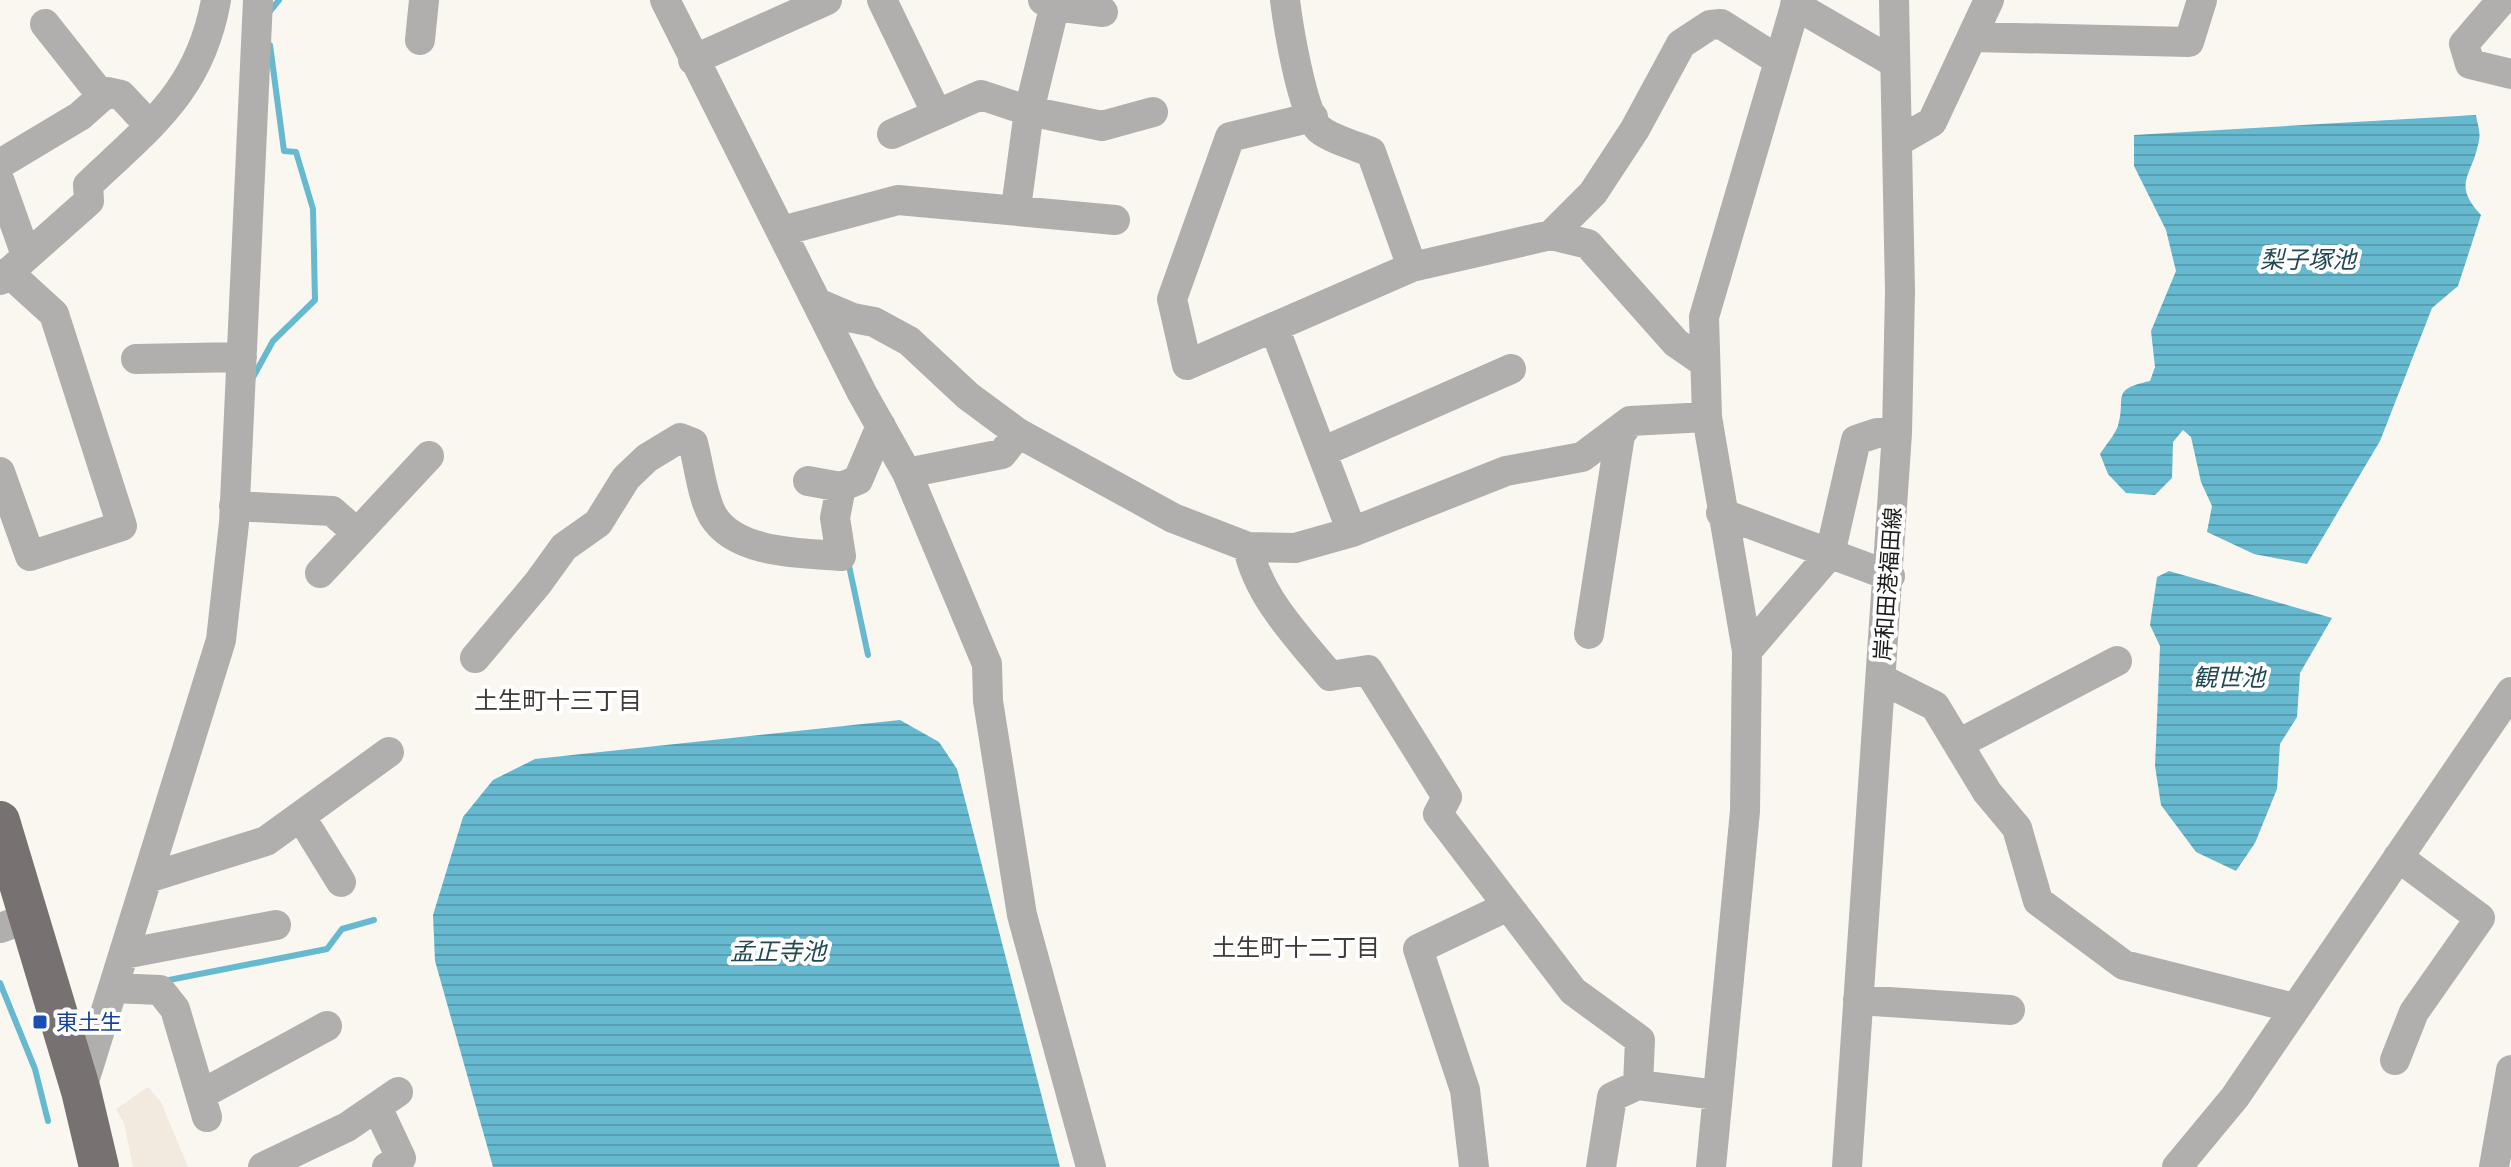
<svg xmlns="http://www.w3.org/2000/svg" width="2511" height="1167" font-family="Montserrat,'Noto Sans JP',sans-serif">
<defs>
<pattern id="water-rules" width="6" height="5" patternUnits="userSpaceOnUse" patternTransform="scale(2)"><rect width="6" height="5" fill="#66b9cf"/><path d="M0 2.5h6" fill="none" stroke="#589eb1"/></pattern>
</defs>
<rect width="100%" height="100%" fill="#faf6f0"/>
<path fill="#f2eade" d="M148,1087L161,1102L188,1167H133L124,1123L116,1109Z"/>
<path fill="url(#water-rules)" d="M2476,115C2477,123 2481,132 2479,140C2473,176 2451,183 2481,215L2458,286L2432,308L2380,441L2307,564L2254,554L2207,532L2212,506L2201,482L2191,437L2183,430L2173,442L2172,478L2155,495L2126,493L2108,474L2100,454C2105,446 2114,436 2118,426C2127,397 2109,390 2150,381L2155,367L2151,331L2176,271L2166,230L2134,166V135Z
M2169,571L2332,618L2300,673L2297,717L2280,744L2277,789L2255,843L2236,871L2196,852L2161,805L2155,766L2160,646L2150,625L2157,577Z
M900,720L939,742L957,769L1060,1167H493L435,961L433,915L463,817L493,780L535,759Z"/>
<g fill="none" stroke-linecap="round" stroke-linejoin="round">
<path stroke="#66b9cf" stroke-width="6" d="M270,11L279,0
M252,379L273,341L315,300L313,209L296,152L284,151L270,45
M848,561L868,655
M169,980L327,949L342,929L374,920
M0,983L35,1069L48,1121"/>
<path stroke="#b1aeae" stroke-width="30" d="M665,0L862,393L907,473L987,664L988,701L1022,915L1091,1167
M882,0L937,114
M1043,0L1054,6L1103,12
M1285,0C1288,25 1302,112 1319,129C1331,139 1356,146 1371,152L1412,267L1551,235L1588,244L1676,343L1705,363
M2502,0L2464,44L2470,64L2511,74
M1795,5L1895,63
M45,24L102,96
M1973,37L2189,42L2202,0
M420,40L424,0
M693,60L827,0
M1313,117L1230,137L1172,299L1187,365L1412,267
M892,134L981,95L1029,111L1102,126L1153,112
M1897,142L1932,122L1989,0
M0,164L80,116L107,92L121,95L150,126
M0,182L26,255
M1016,208L1029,111L1056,0
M782,231L898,200L1115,220
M1551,235L1593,193L1635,129L1681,44L1710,25L1721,24L1778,60
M0,280L89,201L88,185C151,125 200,90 216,0
M820,304L853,318L874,322L909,341L968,396L1018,433L1173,518L1248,547L1295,548L1352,532L1506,471L1582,457L1630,421
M1274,327L1352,532
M136,359L242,357
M1322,452L1511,369
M0,472L30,556L122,526L54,314L8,272
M907,473L1002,454L1018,433
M808,481L841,487L858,480L881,426
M234,506L332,511L357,533
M1721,513L1890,576
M1248,547C1258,597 1298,637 1330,676L1368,670L1447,797L1438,814L1573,991L1640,1040L1638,1085L1717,1095
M320,573L429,456
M1589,634L1620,435L1630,421L1707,417
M1747,651L1830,554L1856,440L1877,433H1897
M475,658L538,583L564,547L598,523L626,478L647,458L680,438L693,443C699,465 702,497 713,516C736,554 802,553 841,556L835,518L841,487
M1881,679L1935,706L1987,792L2017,828L2038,901L2124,965L2294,1008
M1958,744L2117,661
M301,817L341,882
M148,878L266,841L389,752
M0,928L31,917
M124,954L276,925
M113,988L160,990L175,1009L207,1117
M1858,1000L2010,1010
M2395,1060L2414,1012L2480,918L2398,857
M81,1091L221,640L234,523L258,0
M202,1094L327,1026
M378,1109L401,1158L387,1167
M263,1167L347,1127L398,1092
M1474,1167L1465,1090L1418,949L1506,907
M1601,1167L1612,1097L1638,1085
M1711,1167L1745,811L1747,651L1707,417L1704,317L1797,0
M1847,1167L1897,433L1900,291L1894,0
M2177,1167L2235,1097L2511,692
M2494,1167L2511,1070"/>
<path stroke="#777171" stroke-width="40" d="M0,821L81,1091L99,1167"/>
</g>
<rect fill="#1a4fb4" stroke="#fff" stroke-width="3" x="32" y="1014" width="16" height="16" rx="4"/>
<g text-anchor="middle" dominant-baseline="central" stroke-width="8" stroke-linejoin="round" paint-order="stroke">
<g font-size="22" fill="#1d1b19" stroke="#fff">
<text transform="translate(1888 584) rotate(-86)">岸和田港福田線</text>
</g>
<g font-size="22" fill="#164399" stroke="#fff" text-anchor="start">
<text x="56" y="1022">東土生</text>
</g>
<g font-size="24" font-style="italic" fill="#224953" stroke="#fff">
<text x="2308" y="259">梨子塚池</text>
<text x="2229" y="677">観世池</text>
<text x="778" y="951">孟正寺池</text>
</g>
<g font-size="24" fill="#3f3c37" stroke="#fff">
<text x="558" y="700">土生町十三丁目</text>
<text x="1296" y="947">土生町十二丁目</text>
</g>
</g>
</svg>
